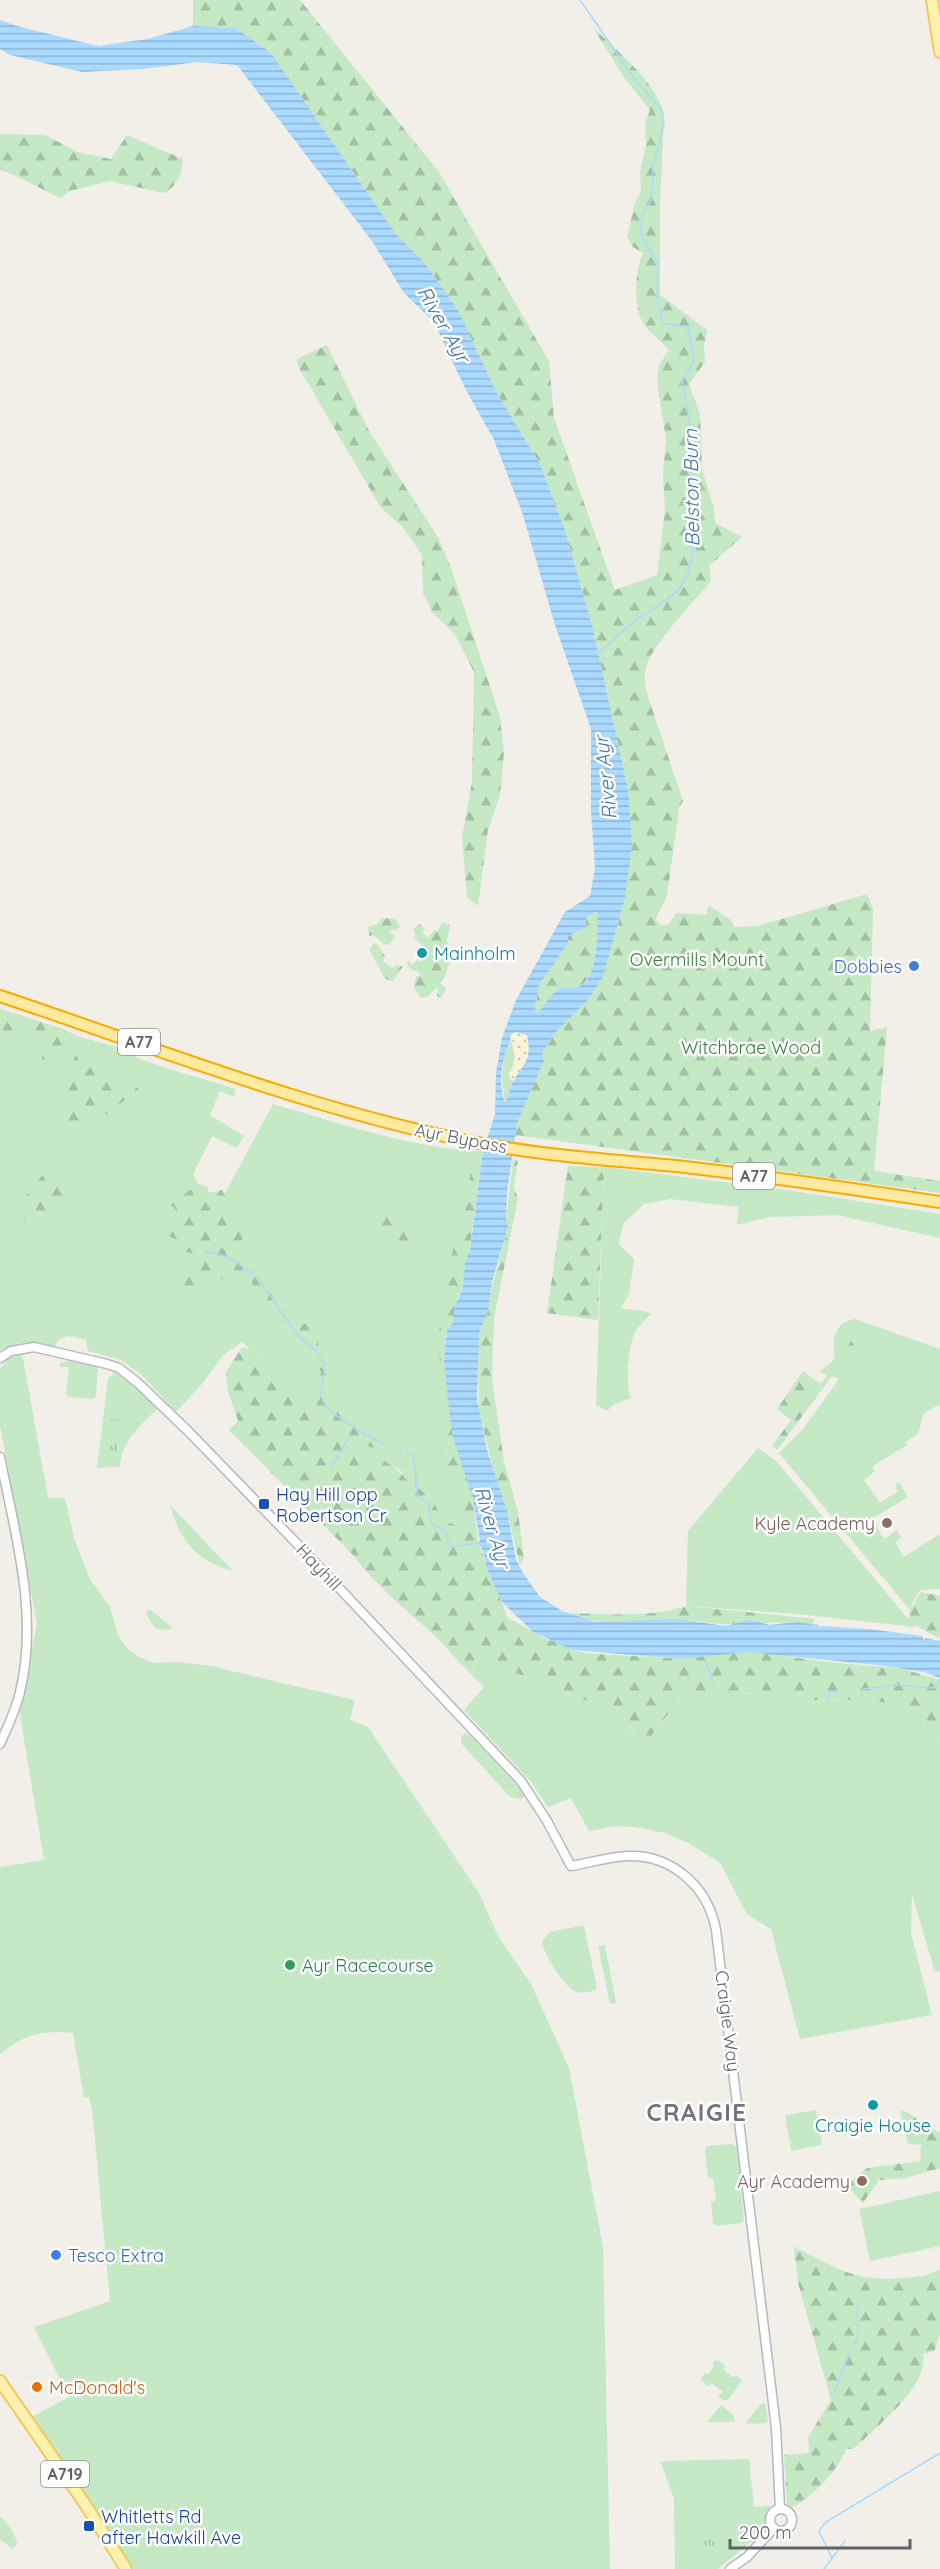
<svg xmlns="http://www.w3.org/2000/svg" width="940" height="2569" font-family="Quicksand,sans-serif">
<defs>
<pattern id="forest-firs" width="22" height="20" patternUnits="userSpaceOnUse" patternTransform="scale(1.5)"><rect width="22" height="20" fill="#c5e8c5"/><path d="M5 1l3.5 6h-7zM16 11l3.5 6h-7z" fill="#a3c0a4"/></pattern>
<pattern id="sand-dots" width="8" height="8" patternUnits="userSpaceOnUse" patternTransform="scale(1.5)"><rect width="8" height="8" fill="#fbf3d9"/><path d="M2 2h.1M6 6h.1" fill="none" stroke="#cec8b4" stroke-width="1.8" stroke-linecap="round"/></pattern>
<pattern id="park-tufts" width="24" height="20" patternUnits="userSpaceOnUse" patternTransform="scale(1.5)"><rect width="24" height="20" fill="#c5e8c5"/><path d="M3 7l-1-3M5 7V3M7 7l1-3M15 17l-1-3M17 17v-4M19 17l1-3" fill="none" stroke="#a3c0a4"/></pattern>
<pattern id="water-rules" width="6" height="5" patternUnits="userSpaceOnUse" patternTransform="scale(1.5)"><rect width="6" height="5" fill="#aadaff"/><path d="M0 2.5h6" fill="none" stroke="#8eb4d2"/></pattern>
</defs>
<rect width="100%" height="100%" fill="#f1efe8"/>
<path fill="#c5e8c5" d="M0,1009L63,1029L77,1036L127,1050L140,1059L169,1069L236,1089L234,1097L220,1091L210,1115L244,1136L237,1148L212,1136L193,1174L198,1184L207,1186L187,1243L186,1252L223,1257L215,1212L273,1104C340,1123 409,1148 480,1151L454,1282L442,1362L451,1436L469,1491L478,1537L454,1547L399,1469L370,1453L359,1456L336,1431L310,1408L294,1387L267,1368L260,1358L242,1342L223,1355L202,1384L176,1412L143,1376L121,1360L88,1351L86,1340C74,1337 60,1331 55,1347C35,1340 19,1341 0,1350Z
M511,1040L515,1057L509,1077L513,1082L505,1104L502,1079L504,1058Z
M604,1167L787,1190L940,1214V1238L837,1215L770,1217L737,1225L739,1207L670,1199L644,1204L623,1224L619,1244L634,1259L629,1294L621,1308L648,1312L651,1314C645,1320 639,1325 635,1332C628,1345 625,1385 631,1398L613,1405L607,1411L596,1405Z
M855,1319L940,1349V1404L924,1413L918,1434L905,1442L907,1445L873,1466L874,1472L864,1480L880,1503L898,1491L895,1485L899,1482L908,1497L872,1519L884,1539L897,1530L901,1538L895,1542L904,1557L940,1534V1589L920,1590L913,1601L910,1610L779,1453L803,1429L839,1379L819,1372L835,1359C832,1340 834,1322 855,1319Z
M20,1354L23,1358L48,1498H65L74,1538L90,1579L110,1607L118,1636L127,1648L139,1657L153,1663L177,1662L211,1666L355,1700L350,1720L368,1727L479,1893L498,1936L531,1984L569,2068L603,2247L610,2569H134L32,2417L69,2397L34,2327L110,2301L92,2108L89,2097L84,2098L73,2033C43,2030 23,2034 0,2055V1867L44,1860L19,1709L37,1624L0,1425V1369L8,1359Z
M72,1360L98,1366L96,1397L92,1399L69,1397L66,1394L69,1367H60V1363Z
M114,1373L118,1374L142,1391L157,1409C140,1426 121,1441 120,1467L97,1468L108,1379Z
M758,1448L777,1462L915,1627L798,1614L686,1606L688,1531Z
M170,1505L233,1571C196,1561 180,1541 170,1505Z
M149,1609L173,1628L168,1630L157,1629L152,1624L146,1613Z
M482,1653L516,1673L611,1710L623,1720L638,1739L651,1737L685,1692L715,1689L767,1697L776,1693L814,1700L858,1699L894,1703L910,1708L926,1723L940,1743V1970L935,1972L912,1894L911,1933L932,2015L800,2039L771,1929L747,1914L720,1863L690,1844L665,1833L635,1827L617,1826L589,1831L571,1798L548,1807L531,1782L464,1710L484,1687L470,1673Z
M465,1733L470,1735L524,1793L523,1799L510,1797L461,1743V1737Z
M584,1925L597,1989C590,1992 581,1995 573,1990C562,1983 543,1953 542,1941L550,1932Z
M605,1945L616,2003L610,2004L598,1946Z
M816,2110L822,2145L791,2151L785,2115Z
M732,2144L737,2147L744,2220L741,2223L717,2226L713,2223L711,2202L716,2200L713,2178H708L705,2149L707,2146Z
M940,2191V2246L870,2261L859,2209Z
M718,2360L726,2366L723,2369L732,2377L737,2376L742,2381L728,2400H723L718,2395L723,2392L713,2384L707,2386L701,2379L705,2372L707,2375L714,2367L713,2362Z
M762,2403H765L768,2421L765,2423L747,2424V2421Z
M721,2405L733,2415L735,2422H707Z
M749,2459L754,2507L771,2506L766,2512L764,2531L718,2569H675L674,2498L660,2461Z
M0,2516C8,2525 15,2531 17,2544L12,2549L0,2539Z"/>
<path fill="url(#forest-firs)" d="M193,0H300L439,172L549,361L554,418L615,590L657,575L665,511L663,474L666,440L657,381L659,365L669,350C661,341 649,333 643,323C633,307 635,270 643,253L633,247L627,237L635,203L641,191L640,172L646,146L645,123L650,110L625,79L592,26C616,51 654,79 664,113L660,205V295L707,330L704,347L705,362L689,384L700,414L702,469L714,509L715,523L742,537L709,566L711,581C693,603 654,642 646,667C644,675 645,682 646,690L683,801L679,808L669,882L666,899L656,918L658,923L663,926L669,924L676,913L707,915V908L710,906L731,920L734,927L758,926L867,894L873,909L870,1031L887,1027L874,1171L940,1181V1193L515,1135L517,1123L544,1061L542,1054L554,1034L588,1000L603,977L625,898L628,789L593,629L565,530L540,464L497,393L458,310L424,262L396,234L271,53L236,28L193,26Z
M0,134L45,135L78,152L111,159L127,135L183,159C182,173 178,187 163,193L110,181L69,191L61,198C39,189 23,177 0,170Z
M327,345L368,429L439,539L451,568L500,717L504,753L500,795L488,830L478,906L467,897L462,837L472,782L474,672L454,633L432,612L423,592L422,555L401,525L381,508L299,368L297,359Z
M597,912C598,930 598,976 580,986C574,989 567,986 562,989C552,992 542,1008 538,1017L535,1008L539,985L567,944L568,936L586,927L585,922L589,915Z
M382,918L396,919L400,928L388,932L396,936L389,945L384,944L373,935L369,936L368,927L378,924Z
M442,922L450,925L447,940L451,958L444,979L440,983L446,989L441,998L437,996L438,989L436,988L427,997L421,998L414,988L416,977L420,976L419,972L412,970L407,964L408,960L412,965L418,959L421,962L428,954L424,950L426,948L414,938L416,936L413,929L420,924L425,930L422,933L428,938L435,929L437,932Z
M374,943L377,944L385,956L383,961L392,968L395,966H403L393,981L385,979L369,949Z
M0,1009L63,1029L74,1035L42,1061L43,1048L22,1035L0,1030Z
M77,1051L139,1089L107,1114L97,1115L88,1128L60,1132L59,1111C72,1095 67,1072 77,1051Z
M472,1151H483L465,1283L458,1297L453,1323L447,1330L444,1362L451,1420L473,1499L478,1543L508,1618L548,1640L559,1642L572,1650L584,1653L682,1659L739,1649L819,1661L903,1669L940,1680V1743L926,1723L910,1708L894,1703L840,1699L813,1700L776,1693L767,1697L736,1692H685L642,1748L631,1729L611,1710L516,1673L482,1653L470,1673C457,1661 445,1645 432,1633C405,1609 375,1585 353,1555L229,1430L238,1421L228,1391L226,1372L242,1347L252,1350L268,1368L294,1387L310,1408L336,1431L359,1456L370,1453C391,1463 404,1473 416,1493L419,1488L435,1504L441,1519L461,1528L466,1523L465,1501L461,1480L444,1476L439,1454L448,1437L440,1372L439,1332L454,1243L468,1201Z
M513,1159L518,1161L514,1187L518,1198L494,1318L492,1378L504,1462L518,1512L524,1559L520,1565L507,1511L494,1472L479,1411L478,1341L508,1227L506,1220Z
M568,1166L604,1167L598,1320L547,1313Z
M46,1171L84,1190L75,1202L58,1206L26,1221L17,1206Z
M198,1184L207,1186L209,1193L222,1190L244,1231L239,1252C259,1269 270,1286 277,1311L298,1325L309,1323L319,1335L318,1347L328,1360L326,1402L342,1409L359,1425L378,1435L380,1449L358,1444L316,1404L321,1372L311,1351L263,1306L252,1283L239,1272L211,1283L194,1295L181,1290V1273L195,1254L186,1252L187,1243L164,1235L166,1224L178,1213L171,1204Z
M390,1204L400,1206L397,1219L400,1225L409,1222L414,1229L408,1244L385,1239L379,1229Z
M853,1339L857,1342L777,1450L772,1446L791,1420L777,1409L803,1371L821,1384Z
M921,1592L940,1596V1639L917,1626L907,1627L910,1610Z
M686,1606L815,1619L812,1625C788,1621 755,1623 730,1624C715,1625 700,1620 684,1620C657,1619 591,1629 572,1613C608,1614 651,1618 686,1606Z
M900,2111H905L940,2133V2168L906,2178L879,2180L863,2203L846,2185L867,2168L921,2161L920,2150L922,2145L908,2144Z
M794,2247C816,2257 840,2272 863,2277C880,2280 929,2280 940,2268V2333L935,2350L923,2354C929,2388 875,2427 854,2449H846C840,2468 811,2499 792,2507L787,2505L784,2455L809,2453L808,2437L831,2400L798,2283Z"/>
<path fill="url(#sand-dots)" d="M516,1032L527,1035C531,1057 527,1064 513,1082L508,1071L512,1073L515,1057L511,1034Z"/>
<path fill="url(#park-tufts)" d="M107,1418L122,1420L116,1456L102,1453Z
M712,2533L726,2551L709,2563L696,2547Z"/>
<path fill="url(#water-rules)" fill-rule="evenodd" d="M0,20L17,26L98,46L147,39L193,26L236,28L271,53L396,234L424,262L458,310L497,393L540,464L565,530L593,629L628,789L632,844L625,898L603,977L588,1000L554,1034L542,1054L544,1061L517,1123L507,1193L506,1220L508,1227L492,1282L488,1311L479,1334L477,1399L487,1450L507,1511L516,1559L523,1573L540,1597L562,1611L596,1622L679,1619L725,1626L750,1620L770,1625L795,1622L819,1625L820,1629L822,1626L869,1629L922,1636L924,1641L925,1638L940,1641V1678L924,1672L877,1665L748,1652L681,1659L573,1650L533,1632L502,1602L488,1571L482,1549L478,1543L480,1541L473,1499L452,1434L444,1362L447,1330L453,1323L454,1308L463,1288L465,1263L470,1250L483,1151L495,1114L496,1073L502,1038L516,1000L565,912L590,896L595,868L591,812V729L555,625L522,512L494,440L464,386L434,322L404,293L372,241L237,65L197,62L143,69L82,72L10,55L0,49ZM597,912C598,930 598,974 582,985C576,989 570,987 563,988C552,991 543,1007 538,1015L535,1008L539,985L568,943V936L587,927L585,922L589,915ZM516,1032L527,1035C532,1058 526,1061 514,1080C510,1086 509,1095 505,1103C500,1090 500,1073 504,1058C506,1050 510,1044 511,1034Z"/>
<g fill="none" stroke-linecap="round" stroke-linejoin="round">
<path stroke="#aadaff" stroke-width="1.5" d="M580,0L637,82L661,109L664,123L653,167L652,197L642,217L640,233L658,264L657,295L662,323L688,327L694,362L682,380C685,398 688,415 691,432C695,449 685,459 694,478L687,487L694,501C689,507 687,529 689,536C691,542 692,539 692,545C695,596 657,602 626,628C616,636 610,646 598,652
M204,1251C260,1262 265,1294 297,1334C304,1343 317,1349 322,1360C327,1370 322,1382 321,1392C319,1411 368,1437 383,1443
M407,1452L412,1454L414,1460L417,1493L419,1497L428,1503L432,1525L446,1530L448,1542L451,1547L480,1543
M332,1466L348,1439
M706,1663L714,1684
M938,1685L940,1678
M863,1689L897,1685L928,1688L937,1687
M827,1699L829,1693L837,1691
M853,2347L858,2334L857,2309
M834,2394L849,2354
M832,2558L819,2531L826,2522L940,2453
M824,2569L845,2541"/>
<g stroke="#b5b8bc" stroke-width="11">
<path id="tertiary" d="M0,1358L11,1351L34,1347L107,1364L119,1368L138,1383L189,1432L307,1554L521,1781L547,1821L571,1866C589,1863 608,1857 627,1856C672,1854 708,1887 716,1930L776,2428L780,2509
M0,1457C15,1534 39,1614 20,1692C16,1710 7,1728 0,1744
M770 2520a11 11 0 1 1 22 0a11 11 0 1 1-22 0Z
M730,2569L747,2557L774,2528"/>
</g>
<g stroke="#f2c960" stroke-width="14">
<path id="primary" d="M932,0L940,52
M0,2381L85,2504L126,2569"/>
</g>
<g stroke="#f9ab00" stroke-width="14">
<path id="trunk" d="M0,996C156,1048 311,1110 473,1142C543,1156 614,1160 685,1167C770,1177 855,1189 940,1202"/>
</g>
<use href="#tertiary" stroke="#fff" stroke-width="8"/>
<use href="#primary" stroke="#fff2af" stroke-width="10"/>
<use href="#trunk" stroke="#feeaa1" stroke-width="10"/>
</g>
<g fill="#0f9aa8" stroke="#fff" stroke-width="2">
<circle cx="422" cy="953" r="6"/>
<circle cx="873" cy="2105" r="6"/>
</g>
<g fill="#3f7fe0" stroke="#fff" stroke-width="2">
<circle cx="914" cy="966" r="6"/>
<circle cx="56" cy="2255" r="6"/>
</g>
<g fill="#1a4fb4" stroke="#fff" stroke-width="2">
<rect x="258" y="1498" width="12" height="12" rx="3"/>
<rect x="83" y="2520" width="12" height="12" rx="3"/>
</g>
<g fill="#8d6e63" stroke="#fff" stroke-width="2">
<circle cx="887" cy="1523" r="6"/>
<circle cx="862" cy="2181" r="6"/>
</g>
<circle fill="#2e9e5b" stroke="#fff" stroke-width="2" cx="290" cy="1965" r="6"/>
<circle fill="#e8710a" stroke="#fff" stroke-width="2" cx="37" cy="2387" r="6"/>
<g text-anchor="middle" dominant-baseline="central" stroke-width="5" stroke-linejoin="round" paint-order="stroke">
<g fill="#fff" stroke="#8f9295" stroke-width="1.5">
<rect x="118" y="1029" width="42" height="26" rx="4.5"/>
<rect x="733" y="1163" width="42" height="26" rx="4.5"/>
<rect x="41" y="2461" width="48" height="26" rx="4.5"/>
</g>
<g font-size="16" font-weight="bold" fill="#5f6368">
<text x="139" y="1042">A77</text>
<text x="754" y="1176">A77</text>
<text x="65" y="2474">A719</text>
</g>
<g font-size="18" fill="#0d838f" stroke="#fff" text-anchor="start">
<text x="434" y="953">Mainholm</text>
<text x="873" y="2125" text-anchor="middle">Craigie House</text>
</g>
<g font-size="18" fill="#348238" stroke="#fff">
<text x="697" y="959">Overmills Mount</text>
<text x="751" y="1047">Witchbrae Wood</text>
</g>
<g font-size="18" fill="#366cbe" stroke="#fff" text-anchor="end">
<text x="902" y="966">Dobbies</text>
<text x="68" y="2255" text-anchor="start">Tesco Extra</text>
</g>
<g font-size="18" fill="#5f6368" stroke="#fff">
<text transform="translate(461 1138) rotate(11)">Ayr Bypass</text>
<text transform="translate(319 1567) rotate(47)">Hayhill</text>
<text transform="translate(728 2021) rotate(83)">Craigie Way</text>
</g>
<g font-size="18" fill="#164399" stroke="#fff" text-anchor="start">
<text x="276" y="1494">Hay Hill opp<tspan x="276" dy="21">Robertson Cr</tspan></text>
<text x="101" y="2516">Whitletts Rd<tspan x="101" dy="21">after Hawkill Ave</tspan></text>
</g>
<g font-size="18" fill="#785e54" stroke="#fff" text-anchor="end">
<text x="875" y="1523">Kyle Academy</text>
<text x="850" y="2181">Ayr Academy</text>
</g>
<g font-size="18" fill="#27864d" stroke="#fff" text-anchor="start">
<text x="302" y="1965">Ayr Racecourse</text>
</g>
<g font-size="18" fill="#c56008" stroke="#fff" text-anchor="start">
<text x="49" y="2387">McDonald's</text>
</g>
<g font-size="20" font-style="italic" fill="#4174aa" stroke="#fff">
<text transform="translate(444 324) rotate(60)">River Ayr</text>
<text transform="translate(691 488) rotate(-91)">Belston Burn</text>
<text transform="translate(605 778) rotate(-96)">River Ayr</text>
<text transform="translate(493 1527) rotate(74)">River Ayr</text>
</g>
<g font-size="24" font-weight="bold" letter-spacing="1.5" fill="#70757a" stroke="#fff">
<text x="697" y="2112">CRAIGIE</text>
</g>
</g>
<path d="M730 2539v9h180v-9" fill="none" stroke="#5f6368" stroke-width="3"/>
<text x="739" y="2539" font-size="18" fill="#5f6368" stroke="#ffffff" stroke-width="4.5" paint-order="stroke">200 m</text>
</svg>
